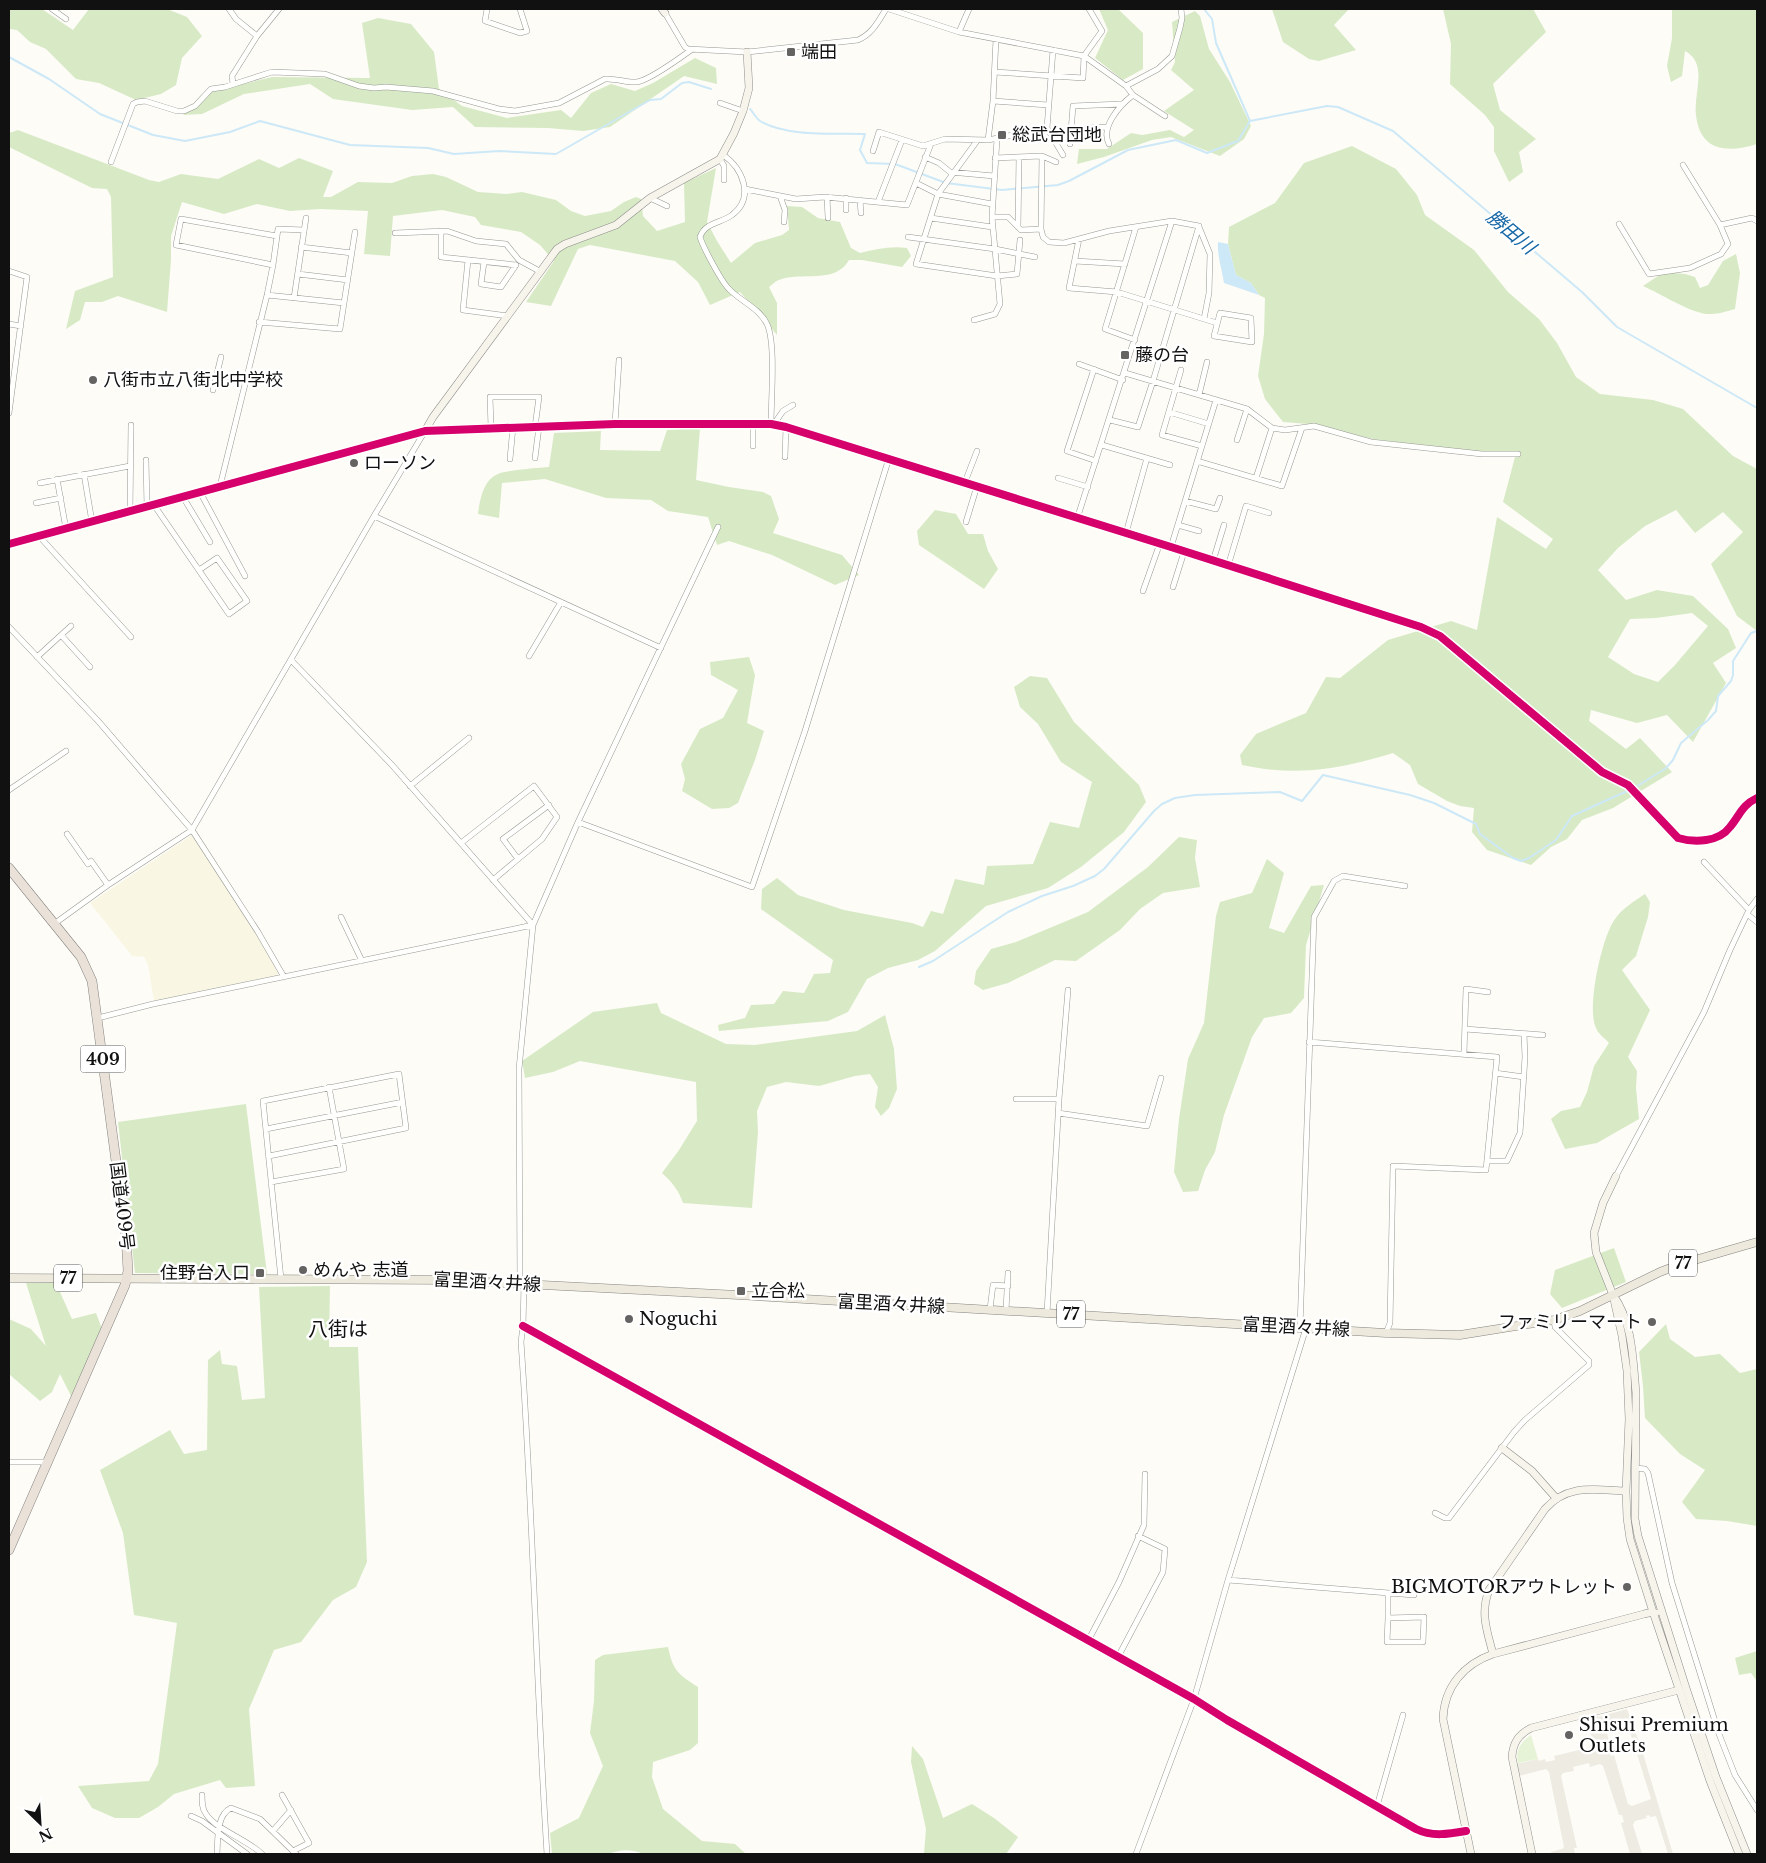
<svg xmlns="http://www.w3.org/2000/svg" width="1766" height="1863" font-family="'Libre Baskerville','Noto Sans JP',serif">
<rect width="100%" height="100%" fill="#fdfcf7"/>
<path fill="#f9f7e4" d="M193,834L258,936L279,975L154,1001L148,965L144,957L132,956L90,903Z"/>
<path fill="#e7f3d7" d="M1531,1735L1538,1759L1518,1763C1515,1750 1521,1742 1531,1735Z"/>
<path fill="#d8eac5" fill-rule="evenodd" d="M9,9H42L73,30L89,9H167L187,17L202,36L182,58L176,85L161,94L136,100L99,83L76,79L46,49L30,42L17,30L9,29Z
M1099,9H1118L1143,33V69L1123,80L1095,58L1108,30Z
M1272,9H1349L1334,25L1356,50L1319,61L1309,59L1283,42Z
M1443,9H1533L1546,32L1493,84L1500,110L1536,139L1519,152L1523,172L1509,182L1494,151V127L1485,115L1450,84L1451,44Z
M1672,9H1757V144C1728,153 1700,152 1696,115C1693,94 1709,64 1685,51L1682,76L1671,82L1667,66L1672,38Z
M1195,11L1200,16L1209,49L1230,82L1251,126L1244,139L1220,156L1171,137L1152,140L1104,157L1077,164L1079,149H1107L1131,133L1142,135L1170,130L1184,137L1194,130L1164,111L1194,90L1171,70L1175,62L1172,22Z
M378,18L411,24L434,52L439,89L462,106L507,118L561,110L571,118L591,93L611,84L635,91L653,83L695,58L716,68L717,84L684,76L610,127L583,131L548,128L475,127L453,107L412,110L333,99L310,84L244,94L202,114L183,115L202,94L272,77L370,78L362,23Z
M18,130L149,180L159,182L181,174L218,179L259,159L279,168L299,158L333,171L323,197H331L358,182L392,183L412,176L433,174L446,177L478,192L507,194L522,192L556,200L571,211L585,216L611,211L624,202L636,197L641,199L643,216L657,231L685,222L684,183L716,168L707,222L717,241L731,263L755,243L782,235L789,230L787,206L802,207L818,218L840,222L851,248L860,253C876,249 891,246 907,248L911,256L902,267L862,260H849C835,285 801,271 779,280C775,281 772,285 769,287L777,303V335L740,292L710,305L698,282L675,261L590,245L578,249L551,306L526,302L554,261L540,245L521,232L481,225L475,217L442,210L393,216L390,256L364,254L368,211L320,209L290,211L257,204L224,214L182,202L171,236V260L167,312L118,296L102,302H85L80,320L66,329L75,291L113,277L111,197L107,189L92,188L9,147V133Z
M1352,146L1396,169L1417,195L1425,215L1474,250L1508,292L1539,319L1557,343L1576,377L1600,394L1653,400L1683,409L1733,456L1757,469V631L1737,616L1711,564L1743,532L1723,512L1695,533L1676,510L1645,526L1618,548L1598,570L1626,600L1657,590L1693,596L1728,629L1736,648L1713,663L1726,683L1693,742L1667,715L1637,723L1591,710L1589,721L1626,749L1640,738L1672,772L1613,808L1582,820L1567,839L1551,847L1531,865L1487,850L1472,832L1474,808L1460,806L1447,801L1418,784L1410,765L1393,753C1340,769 1297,777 1242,765L1240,755L1256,734L1306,713L1326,677L1340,678L1388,640L1451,621L1477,630L1497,517L1546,549L1553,539L1503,502L1515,457L1373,439L1308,424L1283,422L1265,399L1258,376L1264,334L1265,298L1259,295L1251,283L1236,275L1228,244L1229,227L1275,203L1304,163ZM1692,613L1708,626L1675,665L1658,682L1634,674L1608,657L1630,619L1656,618Z
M1736,254L1740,273L1735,309C1727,311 1719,314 1712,314C1694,316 1660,293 1643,286L1664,272L1685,274L1695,277L1700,288L1708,285L1723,261Z
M700,428L696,480L729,487L763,492L771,496L779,519L773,533L842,555L859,575L835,585L772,555L729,541L717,545L708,517L668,511L651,500L606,498L545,479L502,483L499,518L478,514C480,500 483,480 498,474C507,470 538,468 549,467L554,433L601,431L600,450L660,451L667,430Z
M935,510L956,514L968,534H983L988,551L998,569L984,589L919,545L917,531Z
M749,657L755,675L747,723L764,731L755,760L738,803L729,808L712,809L682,791L685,779L681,764L700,729L723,718L738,690L711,675L710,662Z
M1030,676L1047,678L1074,722L1139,785L1146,802L1124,832L1081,867L1048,888L986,906L935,951L918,960L888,968L867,979L848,1012L828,1021L719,1031L718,1025L745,1018L751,1005L774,1004L783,991L804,993L814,974L830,973L833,960L761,909L762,889L777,878L798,895L844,910L912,923L923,927L931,911L943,914L955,879L984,885L987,866L1033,864L1050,822L1079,828L1092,782L1061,762L1038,724L1020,707L1014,687Z
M1179,837L1197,840L1195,858L1200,887L1163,893L1140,909L1120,930L1076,961L1055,960L1008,983L983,990L974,984L976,971L991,949L1016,942L1088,912L1148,867Z
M1267,859L1284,873L1269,928L1284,933L1311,886L1324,885L1306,945L1304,998L1291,1013L1264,1018L1252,1037L1224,1115L1215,1152L1205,1170L1198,1191L1183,1192L1174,1172L1179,1119L1188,1059L1204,1023L1216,916L1220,902L1252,893Z
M1645,894L1650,902L1648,917L1636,956L1622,970L1650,1010L1628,1057L1637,1071L1636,1088L1639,1119L1597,1143L1565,1149L1551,1119L1561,1111L1580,1107L1587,1092L1594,1066L1609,1043C1605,1038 1598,1034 1596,1028C1586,1009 1602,936 1615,919C1622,909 1634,901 1645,894Z
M657,1003L661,1013L726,1044L755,1045L857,1031L885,1015L894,1049L897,1089L889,1108L881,1116L875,1107L878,1087L870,1074L855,1076L819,1086L786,1082L767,1087L757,1111L758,1132L752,1208L683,1203C679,1191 672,1182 662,1173L679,1150L697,1121L696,1082L580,1061L553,1072L525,1078L522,1061L593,1012Z
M246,1104L267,1274L135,1273L118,1122Z
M1614,1248L1626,1282L1562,1308L1550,1294L1555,1270Z
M26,1283H56L72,1319L96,1313L102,1329L71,1396L60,1374L52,1392L40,1401L9,1374V1319L31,1329L46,1346Z
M330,1286L329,1347H358L367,1562L356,1587L333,1600L301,1642L274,1650L249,1709L255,1786L226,1788L220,1780L174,1794L158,1807L139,1818H115L92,1808L78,1786L149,1781L158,1764L177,1623L134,1615L123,1533L100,1470L170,1430L184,1454L207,1450L208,1360L220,1350L222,1364L237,1366L242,1400L265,1398L259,1287Z
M1666,1324L1670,1339L1695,1357L1720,1354L1740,1373L1757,1369V1526L1727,1521L1696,1519L1682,1502L1705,1470L1680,1454L1645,1418L1643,1386L1639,1352Z
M668,1647C673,1671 678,1674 698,1687V1743L690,1750L653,1762L652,1777L663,1809L702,1841L735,1844L746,1854H643C633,1849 620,1849 609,1854H552L550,1833L579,1818L603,1766L590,1733L594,1701L595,1660L603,1655Z
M1757,1651V1681L1751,1673L1739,1675L1735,1658Z
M912,1746L923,1759L943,1818L972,1804L994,1818L1018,1837L1006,1854H924L926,1829L911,1762Z"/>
<path fill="#edebe2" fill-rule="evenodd" d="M1627,1709L1642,1750L1673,1854H1668L1656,1816L1650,1817L1649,1815L1646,1816L1647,1818L1635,1821L1633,1825L1642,1854H1630L1621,1823L1624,1822L1622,1815H1619L1603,1766L1600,1764L1590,1767L1589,1763L1573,1767L1574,1771L1563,1773L1561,1776L1577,1848H1574L1575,1854H1550H1552L1551,1852L1562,1849L1564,1847L1549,1772L1546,1769L1519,1776L1516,1764L1538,1759L1539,1761L1545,1759L1546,1762L1555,1760L1554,1756L1592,1747L1594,1744L1586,1717L1597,1714L1598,1717ZM1626,1719L1651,1799L1632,1806L1628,1804L1614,1755L1611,1756L1608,1749L1611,1748L1605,1726Z"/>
<path fill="#cde8f7" d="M1218,242L1228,244L1236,275L1251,283L1259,295L1224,283C1222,269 1217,256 1218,242Z"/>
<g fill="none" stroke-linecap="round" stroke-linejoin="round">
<path stroke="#cde8f7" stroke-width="2" d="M1204,9L1212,19L1216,43L1250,121
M9,57L49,79L100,114L153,135L185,141L230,132L260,121L350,145L428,148L454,154L499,151L556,154L650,100L661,99L682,83L689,82L711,89
M750,109C753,112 756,118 760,121C786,137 835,133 865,134L860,150L867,163L895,164L946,183L1002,190L1058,185L1069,181L1128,150L1176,140L1207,153L1238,141L1250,121
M1250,121L1327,106L1338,107L1393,131L1582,292L1617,327L1757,408
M919,967L933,961L1008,912L1042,896L1073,886L1095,876L1104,869L1154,811L1162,804L1175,798L1195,795L1280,792L1302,801L1323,775L1410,795L1434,803L1476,824L1480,834L1513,858L1521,861L1529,858L1556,840L1572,816L1636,787L1666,768L1673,760L1681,743L1708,720L1716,711L1718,696L1731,681L1733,675V661L1751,633L1757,631"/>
<g stroke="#979795" stroke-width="6">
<path id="street" d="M52,9L66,19
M229,9L236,19L257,36
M487,9L485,21L520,33L527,31L520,9
M889,9L959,32L1084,56L1126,86L1133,95L1165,116
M665,13L685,47L688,49L747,52L858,40C872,34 878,22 886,9
M959,32L969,9
M1053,50L1047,128L1063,155
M995,72L1083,78L1084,56L1102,31L1089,9
M233,84L232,76L257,36L279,9
M1126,86L1158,69L1172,56L1180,28L1182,18L1181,9
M993,101L1048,105
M720,103L743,111
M1071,129L1108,127
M988,140L993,101L996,39
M977,141L938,194L916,264L997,276L1017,274L1020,240
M1070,144L1073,106L1122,104
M1109,144C1100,127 1120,105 1133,95
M873,151L879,132L923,146L945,139L988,140L1047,128
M723,155C743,168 755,198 732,215C722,223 705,222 700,237C703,247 722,283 730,290C742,302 759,308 767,324C776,343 771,400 771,424
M1042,156L1041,229L1043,237L1049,242L1064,243L1109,231L1172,221L1199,226
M925,157L939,163L950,172L994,176
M995,158L1042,156L1056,162
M720,159L724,166V180
M111,162L133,104L137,102L145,101L177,111H184L195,106L211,89L225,87L272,72L325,74L359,86L374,88L386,87L433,91L499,109L515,111L559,103L605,79C616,78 626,83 637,82C649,80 680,58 691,50
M1683,165L1720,225
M916,183L938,194L992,204
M745,189L796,199L825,197L907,205L931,144
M780,196L785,210L784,222
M827,197L828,218
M650,198L667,206
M860,200L861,213
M878,202L902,140
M846,210V198
M992,217H1008L1021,230L1041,229
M931,218L992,227
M1619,224L1649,274L1690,268L1721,254L1728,244L1720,225L1752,218L1757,221
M1018,227L1019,157
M1199,227L1210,254L1209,293L1204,319
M441,231V257L516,265
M395,233L447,231L476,241L506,244L519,260L541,272
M908,237L995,249L1035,257
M1079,239L1069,288L1117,292L1217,323
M301,247L352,253
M468,260L463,310L508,316
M1075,261L1125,264
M484,262L481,284L501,287L516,265
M273,265L176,245L181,219L277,236
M9,271L27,277L9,413
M298,274L348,280
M267,295L344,303
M294,298L306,218
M1220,313L1251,318L1252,342L1214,336Z
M974,320L995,314L1000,304L992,217L997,139
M259,322L340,329L355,232
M9,324L21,326
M1135,340L1105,329L1136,227
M1079,364L1123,380
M1094,369L1067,451L1096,461
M1181,370L1162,435L1202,446
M1125,373L1247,409L1272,428L1285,430L1314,426L1371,442L1482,454H1518
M217,374L246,380
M213,390L221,357
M1199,395L1207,362
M1169,412L1209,424
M1110,420L1138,427L1153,381L1199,226
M615,424L619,360
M753,424V446
M774,424L783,411L793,405
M491,427L490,397H539L535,427
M1237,440L1247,409
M1102,445L1170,465
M785,457L786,427
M535,458L539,427
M510,459L513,427
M146,460L147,507
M1197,461L1282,486L1302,428
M84,474L92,522
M1058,478L1088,487
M1256,478L1272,428
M57,479L66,529
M965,482L977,451
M40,483L130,466
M220,486L267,295L273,265L278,229L304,230
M200,492L245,576
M183,497L210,542
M1185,501L1216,509L1220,498
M36,503L61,498
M154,505L229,614L247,601L217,558L199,570
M130,512L131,425
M374,516L661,648
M1077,519L1172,221
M966,522L977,486
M1178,525L1199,531
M1126,533L1147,458
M39,536L131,637
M9,544L425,431L615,424H771L786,427L1171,547L1421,627L1440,636L1602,772L1628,785L1678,838C1695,843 1719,842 1730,827C1740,815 1742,805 1757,798
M1171,547L1216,400
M1213,561L1224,525
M1228,566L1246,506L1269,513
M1173,587L1184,552
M1143,591L1160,543
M9,627L99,722L192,830L258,932L284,977
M61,635L90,667
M529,656L561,602
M37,657L71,626
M291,660L392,765L533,925
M410,786L469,738
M9,790L66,751
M578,822L752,887L805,731L889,458
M67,834L88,864L91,861L108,885
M461,843L534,786L557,817L542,839L493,880
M518,859L503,839L549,805
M1704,862L1749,910
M1747,914L1757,922
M341,917L362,961
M54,924L108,885L192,830L374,516L425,431
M98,1018L153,1004L533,925
M1465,1029L1543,1035
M1309,1042L1497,1057L1486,1170L1393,1166L1390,1323L1386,1333
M1464,1054L1466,989L1488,992
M1495,1073L1524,1077
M1016,1099H1059
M1058,1113L1147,1126L1161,1078
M266,1129L403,1102
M269,1156L406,1128L399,1074L263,1101L281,1279
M1487,1161H1507L1520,1133L1525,1057L1524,1034
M1616,1176L1704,1012L1730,950L1749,910L1757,899
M271,1182L344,1169L329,1087
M520,1284L519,1069L533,925L578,822L718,527
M524,1284L523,1326L521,1342C533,1512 536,1683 547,1854
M990,1309L993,1285L1008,1286
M1006,1310L1008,1273
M1047,1313L1059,1099L1068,990
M523,1326L1194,1699L1227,1720L1416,1829C1432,1837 1449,1834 1466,1831
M1300,1328L1314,917L1334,881L1343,876L1405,886
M9,1462H47
M1636,1468L1645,1469L1648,1473L1672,1583L1719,1734L1735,1775L1757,1810
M1435,1513L1445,1518H1449L1514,1432L1525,1420L1589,1365V1361L1555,1327L1554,1320
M1228,1580L1414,1595
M1388,1618L1387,1642H1423L1424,1617L1388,1618V1593
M1088,1641L1119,1582L1144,1525L1145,1474
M1118,1657L1163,1572L1165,1549L1138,1536
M202,1795C202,1802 202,1809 206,1814C215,1829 248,1840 262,1854
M282,1795L309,1843L293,1851
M1377,1806L1403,1715
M191,1816L202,1821L247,1854
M273,1831L291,1810
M217,1854C218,1840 216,1815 231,1808L260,1819L296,1854
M1136,1854L1194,1699L1228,1580L1306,1328"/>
</g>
<g stroke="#8e8d8b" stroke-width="8">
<path id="secondary" d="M662,9L665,13
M425,431L433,417L557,249L565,244L616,225L650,198L720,159L734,133L743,111L749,88L747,52
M1616,1176L1603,1203L1594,1233L1596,1252L1613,1295L1622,1336L1627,1371L1629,1419L1626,1491L1627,1518L1630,1539L1653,1612L1710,1781L1739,1854
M1613,1295C1633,1322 1633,1361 1636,1393L1635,1519L1638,1536L1686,1688L1716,1777L1747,1854
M1502,1448L1532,1471L1556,1498
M1493,1654C1487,1631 1480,1613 1489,1590L1545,1509C1568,1483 1595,1490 1626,1491
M1471,1854L1443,1719C1444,1687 1464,1664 1493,1654L1644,1614L1653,1612L1656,1613
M1532,1854L1512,1757C1513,1743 1518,1735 1531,1728L1679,1690"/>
</g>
<g stroke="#858482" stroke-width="9">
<path id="primary" d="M9,1278L446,1280L738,1295L1386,1333L1460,1335L1554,1320L1580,1311L1660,1272L1681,1264L1757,1242"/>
</g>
<g stroke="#858482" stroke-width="10">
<path id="highway" d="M9,868L81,957L92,981L126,1236L128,1271L125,1285L9,1550"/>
</g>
<use href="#street" stroke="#fffffe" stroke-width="5"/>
<use href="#secondary" stroke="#f6f4eb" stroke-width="7"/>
<use href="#primary" stroke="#ede9dc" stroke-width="8"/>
<use href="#highway" stroke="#eae1d8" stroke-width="9"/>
<g stroke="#fff" stroke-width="11">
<path id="cycleway" d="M9,544L425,431L615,424H771L786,427L1171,547L1421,627L1440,636L1602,772L1628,785L1678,838C1695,843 1719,842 1730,827C1740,815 1742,805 1757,798
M523,1326L1194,1699L1227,1720L1416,1829C1432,1837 1449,1834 1466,1831"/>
</g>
<use href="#cycleway" stroke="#d6006c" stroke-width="8"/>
</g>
<g fill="#646362" stroke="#fff" stroke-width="2">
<rect x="786" y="47" width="10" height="10" rx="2.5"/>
<rect x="997" y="130" width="10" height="10" rx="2.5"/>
<rect x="1120" y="350" width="10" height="10" rx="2.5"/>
<circle cx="93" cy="380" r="5"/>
<circle cx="354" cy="463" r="5"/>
<circle cx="303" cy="1270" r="5"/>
<rect x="255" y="1268" width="10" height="10" rx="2.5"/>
<rect x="736" y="1286" width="10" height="10" rx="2.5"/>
<circle cx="629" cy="1319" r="5"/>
<circle cx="1652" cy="1322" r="5"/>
<circle cx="1627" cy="1587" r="5"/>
<circle cx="1569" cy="1735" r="5"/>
</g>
<g text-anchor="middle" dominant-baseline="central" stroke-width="5" stroke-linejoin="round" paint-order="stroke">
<g fill="#fff" stroke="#585858" stroke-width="1">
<rect x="80.5" y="1045.5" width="45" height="27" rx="4"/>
<rect x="1669" y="1249.5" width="28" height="27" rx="4"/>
<rect x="54" y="1264.5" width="28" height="27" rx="4"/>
<rect x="1057" y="1300.5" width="28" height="27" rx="4"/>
</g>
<g font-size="16" font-weight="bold" fill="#111">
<text x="103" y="1059">409</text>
<text x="1683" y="1263">77</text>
<text x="68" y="1278">77</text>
<text x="1071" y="1314">77</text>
</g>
<g font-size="18" fill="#111" stroke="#fff" text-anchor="start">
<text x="801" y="52">端田</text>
<text x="1012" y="135">総武台団地</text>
<text x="1135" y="355">藤の台</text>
<text x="103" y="380">八街市立八街北中学校</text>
<text x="364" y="463">ローソン</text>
<text x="313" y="1270">めんや 志道</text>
<text x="250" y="1273" text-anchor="end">住野台入口</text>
<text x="751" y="1291">立合松</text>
<text x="639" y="1319">Noguchi</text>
<text x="1642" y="1322" text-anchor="end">ファミリーマート</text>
<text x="1617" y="1587" text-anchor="end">BIGMOTORアウトレット</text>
<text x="1579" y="1725">Shisui Premium<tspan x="1579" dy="21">Outlets</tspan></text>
</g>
<g font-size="18" fill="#111" stroke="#fff">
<text transform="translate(122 1206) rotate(83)">国道409号</text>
<text transform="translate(487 1282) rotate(3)">富里酒々井線</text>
<text transform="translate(891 1304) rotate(3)">富里酒々井線</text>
<text transform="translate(1296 1327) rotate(3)">富里酒々井線</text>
</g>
<g font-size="19" font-style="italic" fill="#1768a6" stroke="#fff">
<text transform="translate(1511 232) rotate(40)">勝田川</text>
</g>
<g font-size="20" fill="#111" stroke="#fff">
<text x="338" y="1329">八街は</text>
</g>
</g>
<rect width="1766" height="1863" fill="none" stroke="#111111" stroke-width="20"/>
<g transform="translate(40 1823) rotate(155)" stroke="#ffffff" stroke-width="4" paint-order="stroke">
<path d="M0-4L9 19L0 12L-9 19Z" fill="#111111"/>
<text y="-8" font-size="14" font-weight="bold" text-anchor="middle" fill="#111111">N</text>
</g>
</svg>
